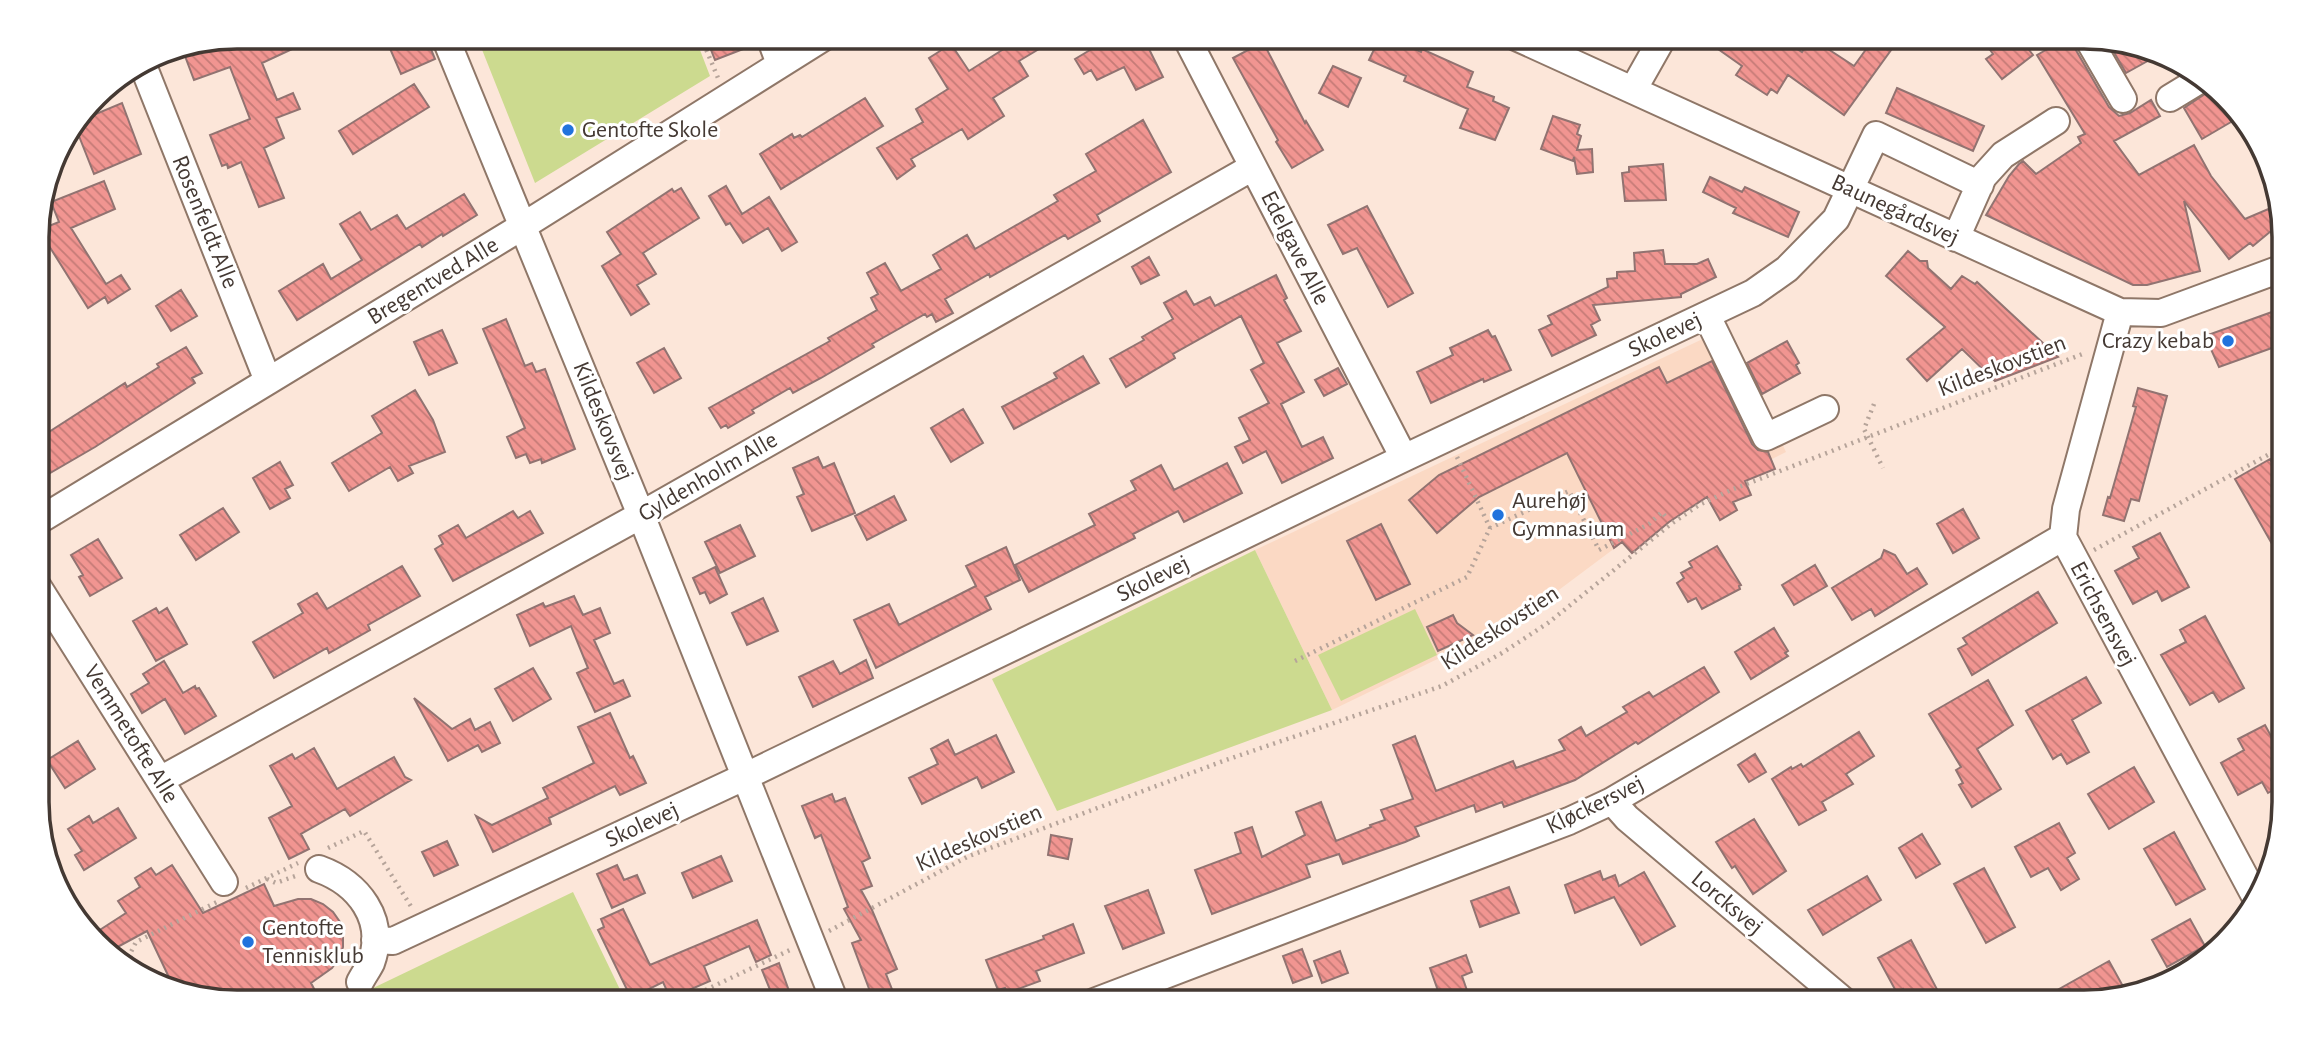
<svg xmlns="http://www.w3.org/2000/svg" width="2321" height="1039" font-family="'Alegreya Sans',sans-serif">
<defs>
<pattern id="building-back-hatch" width="6" height="6" patternUnits="userSpaceOnUse" patternTransform="scale(1.75)"><rect width="6" height="6" fill="#f19591"/><path d="M-1 5l2 2M0 0l6 6M5-1l2 2" fill="none" stroke="#c57b77"/></pattern>
</defs>
<rect width="100%" height="100%" fill="#fce6d9"/>
<path fill="#fbd9c4" d="M1726,328L1786,452L1677,507L1619,545L1461,663L1454,651L1332,710L1255,550Z"/>
<path fill="#ccda8f" d="M477,37H695L710,76L535,183Z
M1255,550L1332,710L1057,811L992,679Z
M1415,609L1437,655L1341,701L1318,655Z
M573,892L626,1002H344Z"/>
<path fill="url(#building-back-hatch)" stroke="#917371" stroke-width="2" d="M237,37H318L262,63L277,100L293,93L300,109L276,118L284,138L264,148L284,198L259,207L241,162L228,168L227,164L222,166L210,135L250,119L230,67L194,80L182,48Z
M385,37H426L435,59L401,74Z
M706,37H755L756,44L715,60Z
M1005,37H1059L1019,61L1028,76L993,98L1004,116L968,139L962,129L911,159L915,166L897,179L877,148L923,122L916,109L948,89L929,58L951,44L969,71L1010,45Z
M1112,37H1117L1122,44L1133,37H1143L1163,77L1136,90L1124,67L1097,80L1091,70L1084,74L1075,59Z
M1380,37H1387L1421,52L1422,49L1473,72L1467,87L1494,97L1493,101L1509,108L1495,140L1460,128L1468,109L1404,81L1406,76L1369,60Z
M1701,37H1732L1752,50L1761,37H1779L1802,52L1811,38L1854,66L1875,37H1881L1894,46L1844,115L1788,75L1777,93L1771,89L1767,95L1736,75L1742,66Z
M2001,37H2019L2033,55L2002,79L1986,59L1993,54L1988,47Z
M2069,37H2071L2073,45L2109,107L2119,116L2130,113L2151,100L2160,116L2114,141L2139,175L2194,145L2211,176L2245,219L2280,204L2283,211V221L2253,246L2250,243L2229,259L2184,201L2200,271L2147,285H2133L1986,215L2009,176L2019,164L2023,161L2036,174L2081,143L2078,137L2085,134L2037,55Z
M1263,42L1305,123L1306,121L1323,150L1292,168L1276,142L1278,140L1233,58Z
M2108,42L2161,52L2162,53L2126,73Z
M1333,66L1361,78L1348,107L1319,93Z
M414,84L429,107L353,154L339,131Z
M1897,88L1984,126L1973,151L1886,113Z
M2211,90L2243,115L2202,139L2184,108Z
M865,98L883,126L781,189L760,154L792,134L794,138L800,135L802,137Z
M122,103L141,154L94,174L75,126L79,121Z
M1553,116L1580,125L1577,134L1581,136L1577,150L1592,149L1593,172L1577,174L1574,157L1573,161L1541,149Z
M1143,120L1171,172L1097,215L1100,221L1068,239L1065,235L990,277L989,274L945,299L953,313L936,322L932,314L927,317L925,314L872,344L874,347L821,378L793,393L790,388L752,410L754,413L728,428L726,425L721,428L709,408L830,341L828,338L877,310L871,298L878,294L867,273L885,263L901,291L941,269L933,255L967,235L975,249L1058,201L1054,195L1096,171L1086,154Z
M1663,164L1666,200L1625,201L1622,173L1629,172V167Z
M1710,177L1742,192L1745,187L1799,212L1788,237L1733,213L1736,208L1703,192Z
M104,181L115,209L71,228L106,284L121,275L130,289L108,303L105,297L88,308L39,230L59,222L51,202Z
M726,186L742,214L769,197L797,242L782,251L768,228L743,243L730,223L726,225L709,196Z
M681,188L699,218L643,253L656,274L637,285L649,304L631,315L602,266L621,254L607,232L672,189L674,192Z
M464,194L477,215L443,236L442,234L422,247L420,244L297,320L279,291L323,264L331,279L362,260L340,224L360,212L371,230L397,215L406,229Z
M1367,206L1413,293L1388,307L1357,248L1343,254L1328,225Z
M1663,250L1665,264H1697L1708,259L1716,277L1681,294V297L1593,305L1600,320L1591,325L1596,335L1552,356L1539,330L1552,324L1548,316L1608,287L1607,279L1617,278V272L1635,271L1634,253Z
M1908,251L1920,261H1927L1928,268L1951,289L1962,276L1975,284L1977,282L2058,357L1995,381L1962,349L1927,381L1907,359L1945,327L1886,276Z
M1149,257L1159,275L1141,284L1132,267Z
M1276,275L1287,298L1284,300L1301,331L1277,343L1304,392L1281,404L1302,447L1323,437L1333,458L1282,483L1266,451L1243,463L1235,447L1250,440L1239,418L1269,403L1251,370L1264,363L1241,316L1173,354L1175,358L1126,387L1110,359L1144,340L1142,337L1173,319L1164,303L1186,291L1194,305L1210,297L1215,306Z
M181,290L197,316L171,331L156,306Z
M2283,308V344L2219,367L2205,336Z
M506,319L525,366L532,363L536,372L545,369L575,449L542,463L541,459L530,463L526,454L516,458L507,437L525,428L483,329Z
M442,330L457,363L429,375L414,342Z
M1488,330L1492,337L1495,336L1511,370L1484,382L1483,379L1431,403L1417,372L1453,355L1450,348Z
M1787,341L1799,363L1796,365L1800,373L1762,394L1747,363Z
M186,347L202,373L192,378L195,383L95,447L38,480V439L125,383L127,387L159,367L157,364Z
M664,348L681,378L654,393L637,363Z
M1083,356L1099,383L1014,429L1002,407L1057,378L1054,373Z
M1712,361L1752,444L1758,450L1768,452L1775,469L1745,481L1751,495L1733,502L1737,510L1720,520L1707,497L1669,522L1632,553L1622,542L1614,548L1567,453L1479,497L1437,533L1409,500L1439,475L1659,367L1667,383Z
M1338,368L1347,384L1324,396L1315,380Z
M2138,388L2167,396L2139,501L2131,499L2124,521L2103,515L2108,497L2110,498L2136,407L2133,406Z
M415,390L433,420L445,452L409,466L413,473L398,481L390,467L349,491L332,463L382,433L372,416Z
M963,409L983,443L951,462L931,428Z
M818,457L823,468L834,463L855,513L812,531L797,497L804,494L793,468Z
M2270,459L2283,482L2284,565L2235,479Z
M280,462L293,485L285,489L290,498L270,509L253,478Z
M1227,463L1242,493L1184,522L1178,511L1133,534L1135,538L1029,592L1015,565L1095,525L1089,514L1136,490L1131,481L1161,465L1174,490Z
M894,496L906,520L867,540L855,516Z
M223,508L239,532L196,560L180,535Z
M1963,509L1979,538L1953,553L1937,524Z
M513,511L518,518L530,511L543,533L453,581L435,549L443,544L439,536L458,525L466,538Z
M1381,524L1410,584L1376,600L1347,541Z
M740,525L755,556L720,573L705,542Z
M2160,533L2189,587L2162,601L2157,591L2133,604L2115,571L2139,558L2133,547Z
M98,539L122,578L90,596L79,577L83,575L71,555Z
M1717,546L1741,585L1739,586L1740,589L1702,609L1696,598L1688,602L1677,583L1684,578L1681,573L1692,567L1689,562Z
M1006,547L1020,580L985,597L991,609L876,668L854,620L889,604L899,625L976,586L966,566Z
M1884,550L1895,555L1907,574L1917,568L1927,584L1875,616L1871,609L1852,620L1832,588L1881,558Z
M1815,565L1827,586L1794,605L1782,585Z
M402,566L420,596L368,625L370,630L329,653L327,648L274,678L253,642L303,613L298,604L317,593L327,609Z
M715,567L727,594L710,603L705,592L700,594L693,578Z
M2038,592L2057,623L1972,675L1958,649L1967,644L1963,638Z
M574,596L583,615L600,608L610,633L594,640L614,684L623,680L630,696L595,712L577,673L588,668L571,626L530,646L517,615L543,603L545,607Z
M763,598L778,631L747,645L732,613Z
M156,608L159,613L167,608L187,644L156,661L133,621Z
M1453,615L1457,623L1473,635L1438,651L1427,627Z
M2205,616L2244,688L2219,702L2213,692L2190,705L2161,655L2186,642L2180,630Z
M1774,628L1788,651L1785,653L1788,656L1751,679L1735,652Z
M866,660L873,678L813,707L799,677L833,661L840,674Z
M164,661L183,693L195,686L196,689L199,688L216,716L185,734L165,699L142,713L131,694L149,683L143,674Z
M1704,667L1719,692L1638,744L1636,742L1575,780L1504,807L1502,802L1476,812L1474,805L1415,827L1419,836L1405,842L1343,864L1339,854L1306,865L1310,877L1212,914L1195,870L1241,853L1235,833L1252,827L1262,857L1305,835L1296,812L1321,802L1336,841L1371,827L1370,825L1385,820L1381,810L1413,799L1393,745L1415,736L1436,791L1513,761L1516,768L1565,750L1559,740L1581,727L1586,736L1627,712L1623,707L1649,692L1653,697Z
M533,668L551,699L513,721L495,689Z
M2086,677L2101,703L2072,720L2089,752L2067,764L2061,754L2053,759L2026,711Z
M1988,680L2013,725L1977,749L2001,789L1972,807L1959,785L1963,783L1956,770L1961,767L1929,714Z
M414,698L452,729L470,719L475,730L490,722L500,743L482,752L478,745L448,761Z
M610,713L630,758L633,756L646,783L620,795L615,786L549,818L551,824L493,852L476,816L492,825L548,798L543,788L594,763L578,727Z
M2265,725L2284,760V784L2268,793L2262,782L2238,795L2221,763L2244,750L2238,739Z
M1859,732L1874,756L1846,774L1853,784L1822,802L1826,810L1799,825L1772,779L1791,767L1792,769L1801,764L1803,767Z
M996,735L1014,772L982,788L977,777L922,804L909,778L938,764L931,749L948,740L955,755Z
M78,741L95,769L65,788L47,760Z
M314,748L337,789L394,757L405,777L411,780L350,816L345,809L301,834L309,849L289,859L269,818L292,806L270,766L292,754L295,759Z
M1755,754L1766,772L1749,782L1738,765Z
M2134,767L2154,802L2109,829L2088,794Z
M832,794L835,802L845,798L870,858L862,862L872,886L861,890L872,910L897,969L886,974L897,1002H874L852,943L861,940L844,909L848,907L821,835L815,838L802,806Z
M118,808L136,838L84,870L75,855L82,851L68,829L89,816L93,823Z
M1754,819L1786,871L1753,894L1735,866L1732,868L1716,842Z
M2059,823L2075,853L2067,858L2079,879L2061,890L2048,868L2031,877L2015,847Z
M2174,832L2205,889L2176,905L2144,849Z
M1922,834L1940,864L1916,878L1899,848Z
M1051,835L1072,839L1068,859L1048,855Z
M447,841L458,865L434,876L422,852Z
M721,856L732,881L693,898L682,873Z
M172,865L203,913L264,884L274,906L298,899H311L323,904L333,912L340,922L343,934V947L339,958L332,968L311,983L321,1002H237L175,990L147,931L112,950L92,935L126,913L118,901L140,887L135,878L151,868L156,875Z
M617,865L624,880L637,875L645,893L612,908L597,874Z
M1984,868L2015,927L1986,943L1954,884Z
M1600,871L1603,880L1615,875L1619,886L1644,872L1675,926L1641,945L1614,897L1575,913L1565,885Z
M1867,876L1881,900L1823,935L1808,910Z
M1509,887L1519,913L1480,927L1471,901Z
M1148,890L1164,933L1123,949L1105,906Z
M623,909L650,965L757,920L771,955L756,962L749,946L704,966L710,981L689,990L690,992L672,1002L663,982L631,998L598,930L604,927L601,919Z
M2190,919L2205,946L2167,967L2152,940Z
M1073,924L1084,953L1036,971L1040,981L1007,993L1005,988L998,990L986,960L1044,939L1043,936Z
M1911,940L1940,995L1927,1002H1909L1903,989L1897,993L1878,958Z
M1302,949L1312,976L1293,983L1283,956Z
M1340,951L1348,973L1322,983L1314,961Z
M1466,955L1472,972L1462,976L1471,1002H1442L1430,968Z
M2109,961L2125,990L2097,1002H2036Z
M779,963L793,1002H775L762,970Z"/>
<g fill="none" stroke-linecap="round" stroke-linejoin="round">
<g stroke="#8f7768" stroke-width="30">
<path id="minor" d="M445,37L641,515L835,1002
M770,37L780,64
M1186,37L1404,458
M1516,37L2120,312L2161,313L2283,268
M2087,37L2123,99
M142,63L268,381
M1633,90L1663,37
M2170,98L2198,81
M1956,238L1983,177L2003,155L2056,121
M2120,312L2066,509L2063,537L2255,896
M1707,316L1766,437L1825,409
M38,521L523,226L824,37
M38,587L224,882
M160,780L641,515L1253,167
M1612,801L1627,818L1845,1002
M319,869C358,883 387,919 371,963C368,969 363,976 360,982
M375,940L393,941L744,777L1404,458L1753,293L1787,269L1836,219L1876,135L1980,185
M1094,1002L1569,821L1612,801L2063,537"/>
</g>
<path stroke="#b6a49a" stroke-width="4.5" stroke-dasharray="2 5" stroke-linecap="butt" d="M701,37L718,78
M1874,404L1864,429L1883,468
M1457,457L1490,528
M2094,550L2275,451L2283,465
M1295,661L1467,577L1490,528L1569,491L1599,550L1649,524L1662,512L1665,516
M328,848L364,831L412,908
M267,879L276,883L298,875
M246,888L298,863
M829,931L969,856L1226,760L1442,686L1502,653L1548,623L1671,524L1699,505L1731,490L2085,353
M131,965L130,954L136,942L217,902
M333,1002L344,996
M680,1002L790,950"/>
<use href="#minor" stroke="#fff" stroke-width="26"/>
</g>
<g fill="#2173dd" stroke="#fff" stroke-width="2.5">
<circle cx="568" cy="130" r="7"/>
<circle cx="2228" cy="341" r="7"/>
<circle cx="1498" cy="515" r="7"/>
<circle cx="248" cy="942" r="7"/>
</g>
<g text-anchor="middle" dominant-baseline="central" stroke-width="6" stroke-linejoin="round" paint-order="stroke">
<g font-size="24" fill="#443933" stroke="#fff" text-anchor="start">
<text x="582" y="130">Gentofte Skole</text>
<text x="2214" y="341" text-anchor="end">Crazy kebab</text>
<text x="1512" y="501">Aurehøj<tspan x="1512" dy="28">Gymnasium</tspan></text>
<text x="262" y="928">Gentofte<tspan x="262" dy="28">Tennisklub</tspan></text>
</g>
<g font-size="24" fill="#443933" stroke="#fff">
<text transform="translate(1895 210) rotate(25)">Baunegårdsvej</text>
<text transform="translate(205 222) rotate(68)">Rosenfeldt Alle</text>
<text transform="translate(1295 248) rotate(63)">Edelgave Alle</text>
<text transform="translate(433 281) rotate(-31)">Bregentved Alle</text>
<text transform="translate(1665 335) rotate(-25)">Skolevej</text>
<text transform="translate(2002 366) rotate(-21)">Kildeskovstien</text>
<text transform="translate(603 421) rotate(68)">Kildeskovsvej</text>
<text transform="translate(708 477) rotate(-30)">Gyldenholm Alle</text>
<text transform="translate(1153 579) rotate(-26)">Skolevej</text>
<text transform="translate(2103 614) rotate(62)">Erichsensvej</text>
<text transform="translate(1500 628) rotate(-33)">Kildeskovstien</text>
<text transform="translate(131 734) rotate(58)">Vemmetofte Alle</text>
<text transform="translate(1595 805) rotate(-26)">Kløckersvej</text>
<text transform="translate(642 825) rotate(-25)">Skolevej</text>
<text transform="translate(979 838) rotate(-24)">Kildeskovstien</text>
<text transform="translate(1727 903) rotate(40)">Lorcksvej</text>
</g>
</g>
<path d="M0 0H2321V1039H0ZM237 49H2084A188 188 0 0 1 2272 237V802A188 188 0 0 1 2084 990H237A188 188 0 0 1 49 802V237A188 188 0 0 1 237 49Z" fill="#fff" fill-rule="evenodd"/>
<path fill="none" stroke="#443933" stroke-width="3.5" d="M237 49H2084A188 188 0 0 1 2272 237V802A188 188 0 0 1 2084 990H237A188 188 0 0 1 49 802V237A188 188 0 0 1 237 49Z"/>
</svg>
